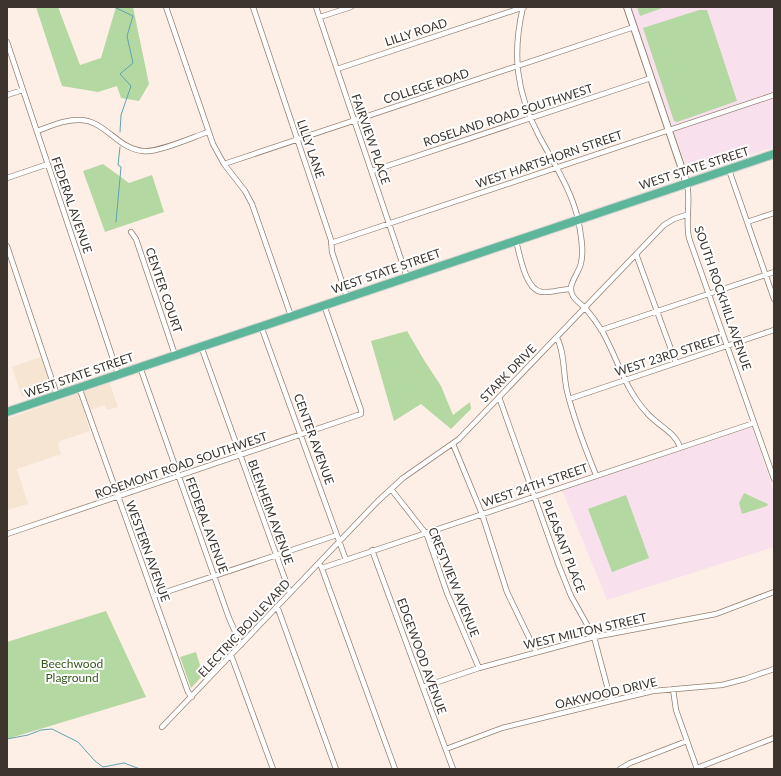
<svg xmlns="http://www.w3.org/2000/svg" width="781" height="776" font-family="Lato,sans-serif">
<rect width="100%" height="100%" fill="#fdefe5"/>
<path fill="#f6e5d3" d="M41,357L51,388L22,397L12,367Z
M109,382L118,407L107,410L105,405L84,412L90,431L60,441L58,446L61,454L17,469L28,504L7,510V419Z"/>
<path fill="#f8e1ed" d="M631,7H774V147L689,175Z
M752,427L774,492V547L607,600L562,490Z"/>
<path fill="#b4d8a1" d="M36,7H58L80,65L101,58L116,7H133L149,84L139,101L121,98L117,86L98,92L62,86Z
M637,7H665L640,16Z
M699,10H707L737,101L677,122L674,121L643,28Z
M103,164L129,183L152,175L164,212L105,232L83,171Z
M407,331L424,360L441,386L453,415L470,402L471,409L451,429L421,404L394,421L371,341Z
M744,493L768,504L767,506L742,514L739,503Z
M626,495L649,558L612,572L588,509Z
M106,611L146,697L7,739V642Z
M196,652L203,675L191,688L180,657Z"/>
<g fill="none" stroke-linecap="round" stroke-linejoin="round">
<path stroke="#60a3af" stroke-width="1" d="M114,7L133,16L127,36L133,63L120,74L131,86L121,115L120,132
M116,222L121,167L118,165L120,147
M7,739L28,735L41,730L52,729L78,742L95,761L103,767L124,763L140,769"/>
<g stroke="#958171" stroke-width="6">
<path id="minor" d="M166,7L213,144L224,164L245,191L252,204L291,316
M253,7L331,240L332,252L347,297
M316,7L407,277
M523,7C512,54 516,92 539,136C554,164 573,192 579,224C581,236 584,250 581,263C579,274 566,285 573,296C576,301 582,305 586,309C592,316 597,323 602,331C618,359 624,388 647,413C657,425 675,432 680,447
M320,17L351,7
M7,42L118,374
M337,69L524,7
M7,95L23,90
M37,131C51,126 66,119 81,120C105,121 118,149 143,151C158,153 193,137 208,132
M224,164L634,27
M729,170L774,299
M372,171L651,78
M7,178L48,164
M687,184C691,202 685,219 689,238L774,479
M747,222L774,213
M131,232L136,239L175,355
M516,241C520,255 525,290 542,292C551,293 561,289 571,289
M331,243L774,95
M7,246L57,395
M636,254L676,363
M261,326L346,560
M601,330L774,272
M557,338C565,353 563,374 567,391C574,420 585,448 596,475
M201,346L290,593
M140,367L229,618L241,645
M79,387L188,692L192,697
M499,397L559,566L571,596L594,637L611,701
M569,399L774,330
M453,444L482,514L507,592L536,652
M391,489L427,535L447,593L479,668
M7,534L361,414V410L324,305
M372,550L453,769
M321,566L395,769
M322,568L754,423
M154,596L337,535
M277,606L336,769
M231,655L273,769
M423,687L479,668L594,637L716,614L774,592
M673,689L676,710L697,769
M162,727L378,501L403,478L459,439L664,225L674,219L686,215
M446,749L502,728L611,701L653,691L722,685L745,679L774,669
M697,768L774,738
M620,769L630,763L687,741"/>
</g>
<g stroke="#958171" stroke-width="8">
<path id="tertiary" d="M627,7L687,184"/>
</g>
<g stroke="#d4d2d1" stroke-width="10">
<path id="trunk" d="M7,412L774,154"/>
</g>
<use href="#minor" stroke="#fff" stroke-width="4.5"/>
<use href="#tertiary" stroke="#fff" stroke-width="6"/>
<use href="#trunk" stroke="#5eb69a" stroke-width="8"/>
</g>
<g text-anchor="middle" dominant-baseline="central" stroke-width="4" stroke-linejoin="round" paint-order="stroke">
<g font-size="12" fill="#3c342d" stroke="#fff">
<text transform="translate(416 32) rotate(-18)">LILLY ROAD</text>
<text transform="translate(426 86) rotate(-18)">COLLEGE ROAD</text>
<text transform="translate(508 115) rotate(-18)">ROSELAND ROAD SOUTHWEST</text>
<text transform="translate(371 139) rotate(71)">FAIRVIEW PLACE</text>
<text transform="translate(311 149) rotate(71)">LILLY LANE</text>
<text transform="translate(549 159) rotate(-19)">WEST HARTSHORN STREET</text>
<text transform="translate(694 168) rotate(-18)">WEST STATE STREET</text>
<text transform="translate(72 205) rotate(71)">FEDERAL AVENUE</text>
<text transform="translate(386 271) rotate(-19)">WEST STATE STREET</text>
<text transform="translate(164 290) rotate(71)">CENTER COURT</text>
<text transform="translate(723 298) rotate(71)">SOUTH ROCKHILL AVENUE</text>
<text transform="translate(668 355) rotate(-18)">WEST 23RD STREET</text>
<text transform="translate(508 373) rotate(-46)">STARK DRIVE</text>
<text transform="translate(79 375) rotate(-19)">WEST STATE STREET</text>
<text transform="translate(314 439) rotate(70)">CENTER AVENUE</text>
<text transform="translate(181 465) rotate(-19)">ROSEMONT ROAD SOUTHWEST</text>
<text transform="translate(535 485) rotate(-19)">WEST 24TH STREET</text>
<text transform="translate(271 512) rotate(70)">BLENHEIM AVENUE</text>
<text transform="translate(207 525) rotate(70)">FEDERAL AVENUE</text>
<text transform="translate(564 546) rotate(69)">PLEASANT PLACE</text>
<text transform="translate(148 551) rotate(70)">WESTERN AVENUE</text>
<text transform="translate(454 582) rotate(68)">CRESTVIEW AVENUE</text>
<text transform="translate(244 628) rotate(-47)">ELECTRIC BOULEVARD</text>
<text transform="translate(585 631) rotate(-13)">WEST MILTON STREET</text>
<text transform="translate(422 656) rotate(70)">EDGEWOOD AVENUE</text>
<text transform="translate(606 693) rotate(-13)">OAKWOOD DRIVE</text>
</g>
<g font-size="12" fill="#355a1b" stroke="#fff">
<text x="72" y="663">Beechwood<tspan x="72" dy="14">Plaground</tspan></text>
</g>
</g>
<rect width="781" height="776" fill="none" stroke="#3c342d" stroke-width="16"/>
</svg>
